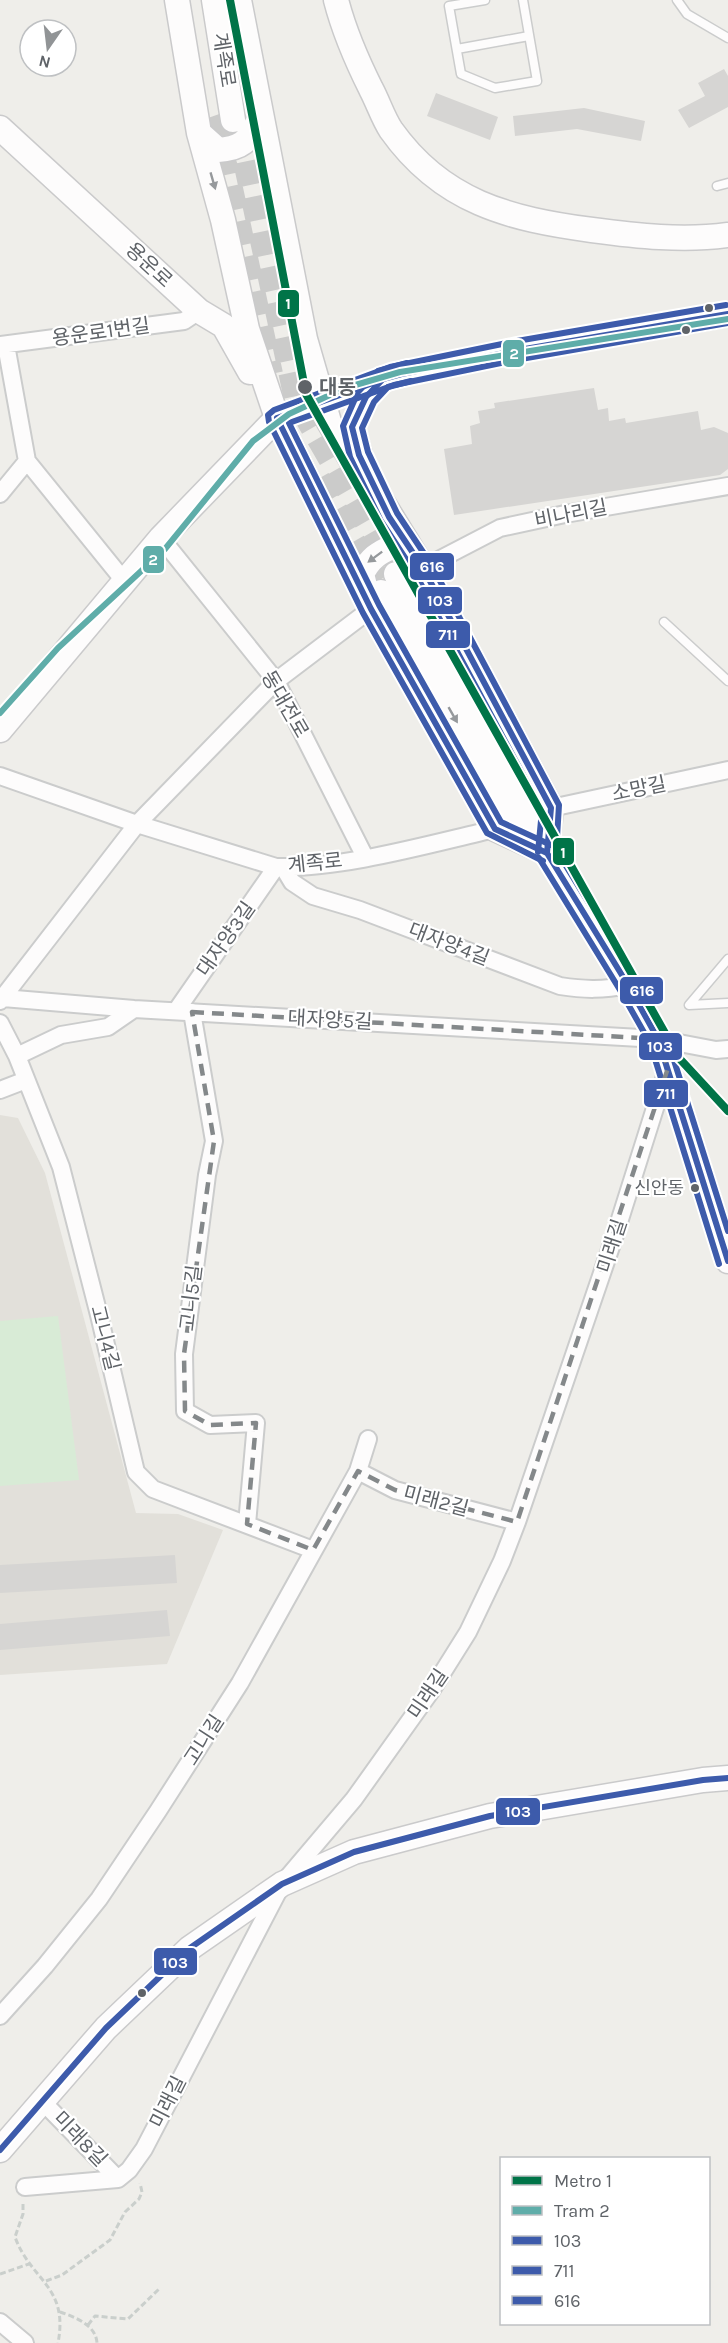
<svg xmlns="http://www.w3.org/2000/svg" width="728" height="2343" font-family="Karla,'Noto Sans KR',sans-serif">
<rect width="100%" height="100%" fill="#efeeea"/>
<path fill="#e2e0da" d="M0,1115L18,1118L45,1173L136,1513L178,1514L223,1530L167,1664L0,1675Z"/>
<path fill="#d8ebd6" d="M58,1316L79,1480L0,1486V1321Z"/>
<path fill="#d6d5d3" d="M724,69L728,76V107L689,128L678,110L705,96L698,83Z
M436,93L498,117L490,140L427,116Z
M584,108L645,121L641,141L577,129L515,136L513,116Z
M594,388L598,410L608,408L609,421L625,418L626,423L698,411L701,430L714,427L728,433V469L720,475L454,515L444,449L472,444L470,426L480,423L478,411L495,408L494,403Z
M175,1555L177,1583L0,1593V1565Z
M167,1610L170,1636L0,1650V1624Z"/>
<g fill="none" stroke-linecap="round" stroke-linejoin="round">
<path stroke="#cbcbca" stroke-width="24" stroke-dasharray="24 12" stroke-linecap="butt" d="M208,118L227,170L271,374
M235,127L245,161L296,399L396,574
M318,479L376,582"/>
<g stroke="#cbcccc" stroke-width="11">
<path id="lane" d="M485,0L449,6L461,74L495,88L537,81L523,0
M677,0L687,14L728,38
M457,49L529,36
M717,186L728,183
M664,622L728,681
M728,959L689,1005L728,1003"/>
</g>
<g stroke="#cbcccc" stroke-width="20">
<path id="street" d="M0,345L184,321L199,311
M6,345L27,461L125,582
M0,494L27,461
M161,538L276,681L365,857
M423,568L500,528L565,514L728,486
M0,776L137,824L276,867C343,869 429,844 495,829
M551,808L728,770
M283,867L292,882L313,896L360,910L560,986C585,990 603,990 628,985
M3,998L134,1009L658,1039L716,1050L728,1049
M0,1001L137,824L276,681L371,609
M176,1011L276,867
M192,1012L214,1141L207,1175L184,1354L185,1411L210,1425L256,1423L247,1524
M0,1023L17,1056L61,1167L99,1315L136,1472L153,1489L313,1550
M17,1056L61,1035L108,1027L134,1009
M0,1090L26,1080
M358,1471L395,1490L517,1522
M0,2016L45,1966L99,1899L158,1811L240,1683L358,1471L368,1439
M41,2100L118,2179
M25,2187L118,2179L129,2170L144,2149L282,1884L354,1799L431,1691L468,1632L502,1561L517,1522L615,1235L667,1070
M0,2322L25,2343"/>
</g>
<g stroke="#cacacb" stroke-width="27">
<path id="secondary" d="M177,0L199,133L223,220L247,329L277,418L371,609L495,829L547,853
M214,0L233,120
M239,0L305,339L329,422L382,512L389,517
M336,0C344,31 357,61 371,89C378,102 383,118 391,130C442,202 509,219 592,230C637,236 683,241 728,235
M0,128L199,311L224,326L250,372
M199,133L218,150C246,148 248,139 261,117
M361,458L352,427L366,397L381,381
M383,503L423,568L551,808L547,850
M396,574L526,803L547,853L628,985L658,1039L728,1261
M381,592L509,811L535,840
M367,594L362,574C370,558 378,553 394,546L405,551L417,562
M0,730L161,538L277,418L392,376L519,350L728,314
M0,2150L106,2028L190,1948L282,1884L354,1852L490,1816L703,1780L728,1778"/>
</g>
<path stroke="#cacfcc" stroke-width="3" stroke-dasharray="6 3" stroke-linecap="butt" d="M23,2204V2214L15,2237C31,2281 69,2286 58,2343
M0,2274L29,2264
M46,2281L62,2275L110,2240L125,2212L139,2199L142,2192L140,2183
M60,2312C75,2317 96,2325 97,2343
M88,2325L95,2316L128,2319L160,2288"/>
<use href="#lane" stroke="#fdfcfc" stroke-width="8"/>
<use href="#street" stroke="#fdfcfc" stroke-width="16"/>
<use href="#secondary" stroke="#fdfcfc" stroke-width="24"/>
<g stroke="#fff" stroke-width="10">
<path id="bus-1" d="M409,372L383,379L366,397L352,427L359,455L389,517L423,568L551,808L547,853
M547,853L495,829L371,609L277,418L392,376L519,350L728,314
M547,853L628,985L658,1039L728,1261
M0,2150L106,2028L190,1948L282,1884L354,1852L490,1816L703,1780L728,1778"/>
</g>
<g stroke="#fff" stroke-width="10">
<path id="bus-2" d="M407,363L378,371L358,392L343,426L350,457L381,521L415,573L542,810L538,852
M551,845L501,822L379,605L289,423L394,385L521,359L728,323
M539,858L620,990L650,1043L719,1264"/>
</g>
<g stroke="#fff" stroke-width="10">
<path id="bus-3" d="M411,381L388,387L374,402L362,428L368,452L397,513L431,564L559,805L556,854
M555,848L636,980L666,1035L728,1231
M543,861L487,833L363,613L269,422L268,415L274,410L390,367L517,341L726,305"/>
</g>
<use href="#bus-1" stroke="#3d5bab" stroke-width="6"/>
<use href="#bus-2" stroke="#3d5bab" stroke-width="6"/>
<use href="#bus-3" stroke="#3d5bab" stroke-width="6"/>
<g stroke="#fff" stroke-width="10">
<path id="tram-1" d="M0,713L58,648L165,549L253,441L289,414L345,388L400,372L728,319"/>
</g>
<use href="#tram-1" stroke="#5fada9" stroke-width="6"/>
<g stroke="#fff" stroke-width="12">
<path id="metro-1" d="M230,0L306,394L679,1058L728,1111"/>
</g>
<use href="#metro-1" stroke="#007448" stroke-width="8"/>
</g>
<defs><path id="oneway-solid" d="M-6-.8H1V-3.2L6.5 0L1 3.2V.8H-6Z" transform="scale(1.5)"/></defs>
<g fill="#96999c">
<use href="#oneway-solid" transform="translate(213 181) rotate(74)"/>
<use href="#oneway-solid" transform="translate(375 557) rotate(143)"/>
<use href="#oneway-solid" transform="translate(453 715) rotate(60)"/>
</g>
<path fill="none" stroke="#84888a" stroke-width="4.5" stroke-dasharray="12 8" stroke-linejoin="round" d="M192,1012L658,1039L668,1068L517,1522L395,1490L358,1471L313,1550L247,1524L256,1423L210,1425L185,1411L184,1354L214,1141Z"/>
<g fill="#5f6368" stroke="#fff" stroke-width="2">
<circle cx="709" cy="308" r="5"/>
<circle cx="686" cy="330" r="5"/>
<circle cx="305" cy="387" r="8"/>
<circle cx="695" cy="1188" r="5"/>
<circle cx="142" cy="1993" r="5"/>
</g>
<g text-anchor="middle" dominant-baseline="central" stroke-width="4.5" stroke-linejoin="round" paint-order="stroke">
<g font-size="18" fill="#5f6368" stroke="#fff" text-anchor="end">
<text x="684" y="1188">신안동</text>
</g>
<g font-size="20" fill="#5f6368" stroke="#fff">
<text transform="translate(224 60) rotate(81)">계족로</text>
<text transform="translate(149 265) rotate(43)">용운로</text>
<text transform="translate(101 332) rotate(-8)">용운로1번길</text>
<text transform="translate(571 514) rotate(-11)">비나리길</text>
<text transform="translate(285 704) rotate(60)">동대전로</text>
<text transform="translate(639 789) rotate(-12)">소망길</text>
<text transform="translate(315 863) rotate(-6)">계족로</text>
<text transform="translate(226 939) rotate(-55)">대자양3길</text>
<text transform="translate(449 944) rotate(21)">대자양4길</text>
<text transform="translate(330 1020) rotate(3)">대자양5길</text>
<text transform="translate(612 1246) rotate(-72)">미래길</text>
<text transform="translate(191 1298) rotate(-83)">고니5길</text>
<text transform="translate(105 1338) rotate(76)">고니4길</text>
<text transform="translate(436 1501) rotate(15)">미래2길</text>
<text transform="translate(428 1694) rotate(-56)">미래길</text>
<text transform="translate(204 1740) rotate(-57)">고니길</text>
<text transform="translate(168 2102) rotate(-63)">미래길</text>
<text transform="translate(80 2139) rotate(46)">미래8길</text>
</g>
<g font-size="20" font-weight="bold" fill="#5f6368" stroke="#fff" text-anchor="start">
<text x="319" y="387">대동</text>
</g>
</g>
<g stroke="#fff" stroke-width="2">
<rect x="277" y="289" width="23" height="29" rx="6" fill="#007448"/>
<rect x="502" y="339" width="23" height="29" rx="6" fill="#5fada9"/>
<rect x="142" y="545" width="23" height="29" rx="6" fill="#5fada9"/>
<rect x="409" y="552" width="46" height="29" rx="6" fill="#3d5bab"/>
<rect x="417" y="586" width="46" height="29" rx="6" fill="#3d5bab"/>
<rect x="425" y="620" width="46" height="29" rx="6" fill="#3d5bab"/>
<rect x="552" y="837" width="23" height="29" rx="6" fill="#007448"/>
<rect x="619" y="976" width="45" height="29" rx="6" fill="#3d5bab"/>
<rect x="638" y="1032" width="45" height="29" rx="6" fill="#3d5bab"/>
<rect x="643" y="1079" width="46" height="29" rx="6" fill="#3d5bab"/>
<rect x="495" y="1797" width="46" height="29" rx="6" fill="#3d5bab"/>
<rect x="153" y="1947" width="45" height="29" rx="6" fill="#3d5bab"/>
</g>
<g font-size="16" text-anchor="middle" font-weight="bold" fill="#fff">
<text x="288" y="309">1</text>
<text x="514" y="359">2</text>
<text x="153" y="565">2</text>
<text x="432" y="572">616</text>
<text x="440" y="606">103</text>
<text x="448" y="640">711</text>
<text x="563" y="858">1</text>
<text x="642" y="996">616</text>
<text x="660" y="1052">103</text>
<text x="666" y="1099">711</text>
<text x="518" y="1817">103</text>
<text x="175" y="1968">103</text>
</g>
<rect x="500" y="2157" width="210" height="168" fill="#ffffff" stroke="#bfc1c3" stroke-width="1.5"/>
<rect x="512" y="2176" width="30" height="9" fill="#007448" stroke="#bfc1c3" stroke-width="1.5"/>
<text x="554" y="2187" font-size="18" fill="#5f6368">Metro 1</text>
<rect x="512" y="2206" width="30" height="9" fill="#5fada9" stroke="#bfc1c3" stroke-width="1.5"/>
<text x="554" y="2217" font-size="18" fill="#5f6368">Tram 2</text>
<rect x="512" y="2236" width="30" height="9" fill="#3d5bab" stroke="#bfc1c3" stroke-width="1.5"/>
<text x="554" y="2247" font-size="18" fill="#5f6368">103</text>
<rect x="512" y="2266" width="30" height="9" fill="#3d5bab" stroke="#bfc1c3" stroke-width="1.5"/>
<text x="554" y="2277" font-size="18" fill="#5f6368">711</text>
<rect x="512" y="2296" width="30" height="9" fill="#3d5bab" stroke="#bfc1c3" stroke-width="1.5"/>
<text x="554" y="2307" font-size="18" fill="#5f6368">616</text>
<g transform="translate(48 48) rotate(194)"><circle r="28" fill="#ffffff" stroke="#bfc1c3" stroke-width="1.5"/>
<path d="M0-4.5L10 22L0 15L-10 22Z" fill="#919496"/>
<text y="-9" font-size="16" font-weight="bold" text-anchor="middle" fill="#5f6368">N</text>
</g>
</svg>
